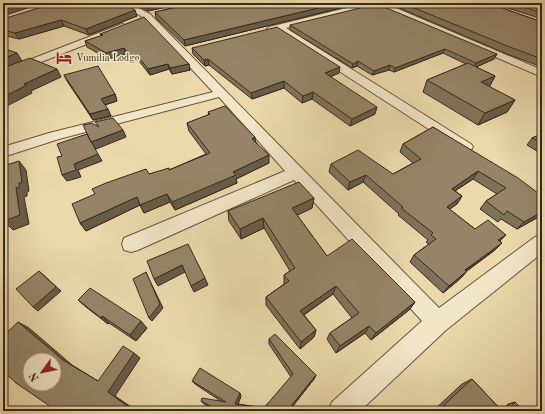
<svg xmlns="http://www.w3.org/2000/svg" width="545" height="414" font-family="'Old Standard TT',serif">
<rect width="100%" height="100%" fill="#ebd9ab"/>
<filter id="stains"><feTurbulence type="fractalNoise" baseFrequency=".005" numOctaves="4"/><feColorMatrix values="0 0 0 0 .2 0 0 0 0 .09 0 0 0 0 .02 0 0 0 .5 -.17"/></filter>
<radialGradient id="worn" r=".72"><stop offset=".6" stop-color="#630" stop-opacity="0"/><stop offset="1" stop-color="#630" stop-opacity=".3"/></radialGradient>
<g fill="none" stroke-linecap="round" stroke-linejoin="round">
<g stroke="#645441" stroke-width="2">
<path id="minor" d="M119,3H129L150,14L439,308L535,237L542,234V253L446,330L360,411H328L332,402L422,321L294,180L138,250L131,252L124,250L122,244L124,238L285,171L219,97L59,139L3,157V147L49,133L213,92L144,18Z
M367,3H384L542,70V77L376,6L286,28L471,144L473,147L471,150L466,152L461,150L277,31L272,32L267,29L269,27Z
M122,24L125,25L126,27L125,29L3,77V70Z"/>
</g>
<use href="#minor" fill="#f2e6c8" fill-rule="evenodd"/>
</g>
<path fill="#807259" stroke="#37281e" d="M132,3H184L148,11Z
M195,3H361L185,46L156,18L155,12Z
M388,3H488L542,22V67L507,54Z
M492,3H542V19Z
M137,16L89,35L64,26L19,39L3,35V19Z
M290,25L497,54L494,59L476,67L495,76L489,87L515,100L507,112L478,125L423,92L427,80L466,64L443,53L394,72L389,70L372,75L357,66L352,68L290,30Z
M100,34L189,64L190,70L172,74L169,69L150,75L139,61L133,62L126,54L108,59L87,47L85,41L101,36Z
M192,48L339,73L330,77L375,114L350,126L312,99L302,103L284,88L252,99L209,65L205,66L193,54Z
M64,75L115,94L117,101L105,105L111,116L93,120L67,81Z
M208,112L256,142L269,163L236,179L237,183L175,210L170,202L144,213L140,205L86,231L80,223L149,174L169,170L206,154L189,131L187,123L209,115Z
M433,127L542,196V215L517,229L501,219L498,222L480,209L486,201L497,194L473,179L455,191L462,196L457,204L449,209L475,229L506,235L500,241L502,243L495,250L467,271L461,278L443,293L410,262L414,255L429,244L426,242L428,240L398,215L399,214L363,182L348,190L329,172L331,164L393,174L413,163L400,152L403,144Z
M542,134V154L527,145L532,138Z
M314,198L312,208L297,215L327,256L415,302L409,310L371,340L365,333L336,353L327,339L330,333L352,318L333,294L304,315L316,330L314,337L300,349L266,305V297L284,284V275L290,271L264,228L241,239L229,221L228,211Z
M78,300L147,328L136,341L109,323L108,324L86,307Z
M269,339L316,375L314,379L289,411H217L204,404L201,401L222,402L195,384L192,381L241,396L238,404L264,408L291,377L269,344Z
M472,379L502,411L508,404L515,402L524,411H437L435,409L462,384Z"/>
<path fill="#685c48" stroke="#37281e" d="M23,3H43L3,16V9Z
M159,3H184L148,11L147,6Z
M339,3H361L185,46L184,40Z
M135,10L137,16L89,35L86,29Z
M61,20L64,26L19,39L15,33Z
M124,48L126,54L108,59L106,53Z
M445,49L443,53L394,72L395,68Z
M17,53L22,61L3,69V59Z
M497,54L494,59L474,68L476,63Z
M137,55L139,61L133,62L132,57Z
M208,59L209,65L205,66L204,60Z
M358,61L357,66L352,68L353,64Z
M168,64L169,69L150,75L148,69Z
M189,64L190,70L172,74L170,68Z
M390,65L389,70L372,75L374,71Z
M340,67L339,73L324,79L325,73Z
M57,69L61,77L31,91L32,93L5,107L3,104V97L24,84Z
M495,76L489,88L481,82Z
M284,81V88L252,99L251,93Z
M313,92L312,99L302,103L303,96Z
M115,94L117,101L104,105L101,99Z
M515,100L507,112L478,125L485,113Z
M377,107L375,114L350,126L352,119Z
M108,109L111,116L93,120L90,114Z
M123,130L126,137L96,149L91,142Z
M255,137L256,145L252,139Z
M98,154L102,161L78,170L81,177L67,181L62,175L74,164Z
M269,155V163L236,179L237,183L175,210L172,202L233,172Z
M19,161L26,170L29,191L27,192V196L24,197L29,224L13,230L4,221L16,188L19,183Z
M478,171L473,179L447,196L452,189Z
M366,175L363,182L348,190L350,182Z
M167,194L170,202L144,213L140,205Z
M462,196L457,204L442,215L447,207Z
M137,197L140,205L86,231L80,223Z
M314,198L312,208L292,218V208Z
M542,212V215L517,229L524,222Z
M263,218L264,228L241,239L240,229Z
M506,235L499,242L498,240Z
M502,243L495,250L459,276L465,270Z
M182,265L185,272L158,286L154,279Z
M39,271L61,291L38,311L33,307Z
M467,271L461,278L443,293L449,286Z
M146,272L148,277L163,308L152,321L149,318Z
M205,278L208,285L194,292L191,286Z
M336,286L333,294L299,318L300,311Z
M415,302L409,310L371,340L376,333Z
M102,316L109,323L108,324L101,318Z
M141,321L147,328L136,341L130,335Z
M18,322L29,328L72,365L106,386L63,360Z
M369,326L365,333L336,353L340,346Z
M316,330L314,337L300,349L301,342Z
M134,353L140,358L115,396L137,411H134L108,392Z
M316,375L314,379L289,411H287Z
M240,393L241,396L237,407L235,404Z"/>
<path fill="#958467" stroke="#37281e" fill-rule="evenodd" d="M3,3H23L3,9Z
M54,3H123L135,10L86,29L61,20L15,33L3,30V19Z
M141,3H159L147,6Z
M195,3H339L184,40L155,12Z
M402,3H488L542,22V59L510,47Z
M511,3H542V13Z
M377,4L497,54L476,63L445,49L395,68L390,65L374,71L358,61L353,64L290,25Z
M144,17L189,64L170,68L168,64L148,69L137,55L132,57L124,48L106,53L85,41L103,35L100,34Z
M277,27L340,67L325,73L377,107L352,119L313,92L303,96L284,81L251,93L208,59L204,60L192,48Z
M3,48L17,53L3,59Z
M30,58L57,69L24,84L27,85L3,97V68Z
M468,63L495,76L481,82L515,100L485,113L427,80Z
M98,66L115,94L101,99L108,109L90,114L64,75Z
M225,106L255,137L252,139L269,155L233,172L236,175L172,202L167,194L140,205L137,197L80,223L72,204L95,194L92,189L106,183L146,169L149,174L169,168V170L210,153L187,123L210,114L208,112Z
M113,118L123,130L91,142L83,125L92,123L99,127L95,122Z
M433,127L518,178L542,196V212L524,222L507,211L504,215L486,201L506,188L478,171L452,189L462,196L447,207L475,229L488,220L506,235L498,240L502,243L465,270L467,271L449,286L414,255L436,239L431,235L433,233L401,208L403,207L366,175L350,182L331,164L358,150L393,174L421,159L403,144Z
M87,134L98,154L74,164L76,170L62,175L57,157L62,156L57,144Z
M542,134V143L532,138Z
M19,161L22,182L19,183V187L16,188L20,215L4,221L3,210V166Z
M299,182L314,198L292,208L327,256L352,239L415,302L376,333L369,326L340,346L330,333L359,313L336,286L300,311L316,330L301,342L266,297L289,281L284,275L295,268L263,218L240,229L228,211Z
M188,244L205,278L191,286L182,265L154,279L147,261Z
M39,271L56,287L33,307L16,289Z
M146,272L160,304L149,318L133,279Z
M90,288L141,321L130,335L102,316L101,318L78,300Z
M18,322L63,360L98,381L123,346L134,353L108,392L134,411H57L16,383L3,371V336ZM30,360H54V384H30Z
M275,334L316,375L287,411H220L201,401L202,398L226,402L192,381L200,368L240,393L235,404L264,408L293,374L269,339Z
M472,379L502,411H449L444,405Z
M515,402L524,411H507Z"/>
<defs>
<g id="hotel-bare" transform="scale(1.2)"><path d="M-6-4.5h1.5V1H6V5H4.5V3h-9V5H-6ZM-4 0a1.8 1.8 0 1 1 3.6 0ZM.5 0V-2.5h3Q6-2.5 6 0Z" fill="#8f2418" stroke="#f2e6c8" stroke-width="2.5" paint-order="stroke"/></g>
</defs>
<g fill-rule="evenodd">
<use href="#hotel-bare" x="64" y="58"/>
</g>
<g text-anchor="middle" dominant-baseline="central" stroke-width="3" stroke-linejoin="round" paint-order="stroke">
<g font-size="10" fill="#37281e" stroke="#f2e6c8" text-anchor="start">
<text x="76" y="58">Vumilia Lodge</text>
</g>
</g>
<rect width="545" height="414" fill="none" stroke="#ebd9ab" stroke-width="16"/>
<rect x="4" y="4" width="537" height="406" fill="none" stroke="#37281e" stroke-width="2"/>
<rect x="8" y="8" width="529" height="398" fill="none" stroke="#37281e"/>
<g transform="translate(42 372) rotate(237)"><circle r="19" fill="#f2e6c8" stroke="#a79a84"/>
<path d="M0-3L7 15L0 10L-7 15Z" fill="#8f2418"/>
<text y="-6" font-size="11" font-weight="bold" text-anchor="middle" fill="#37281e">N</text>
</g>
<rect width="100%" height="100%" filter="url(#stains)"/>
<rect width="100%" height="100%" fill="url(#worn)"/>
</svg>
